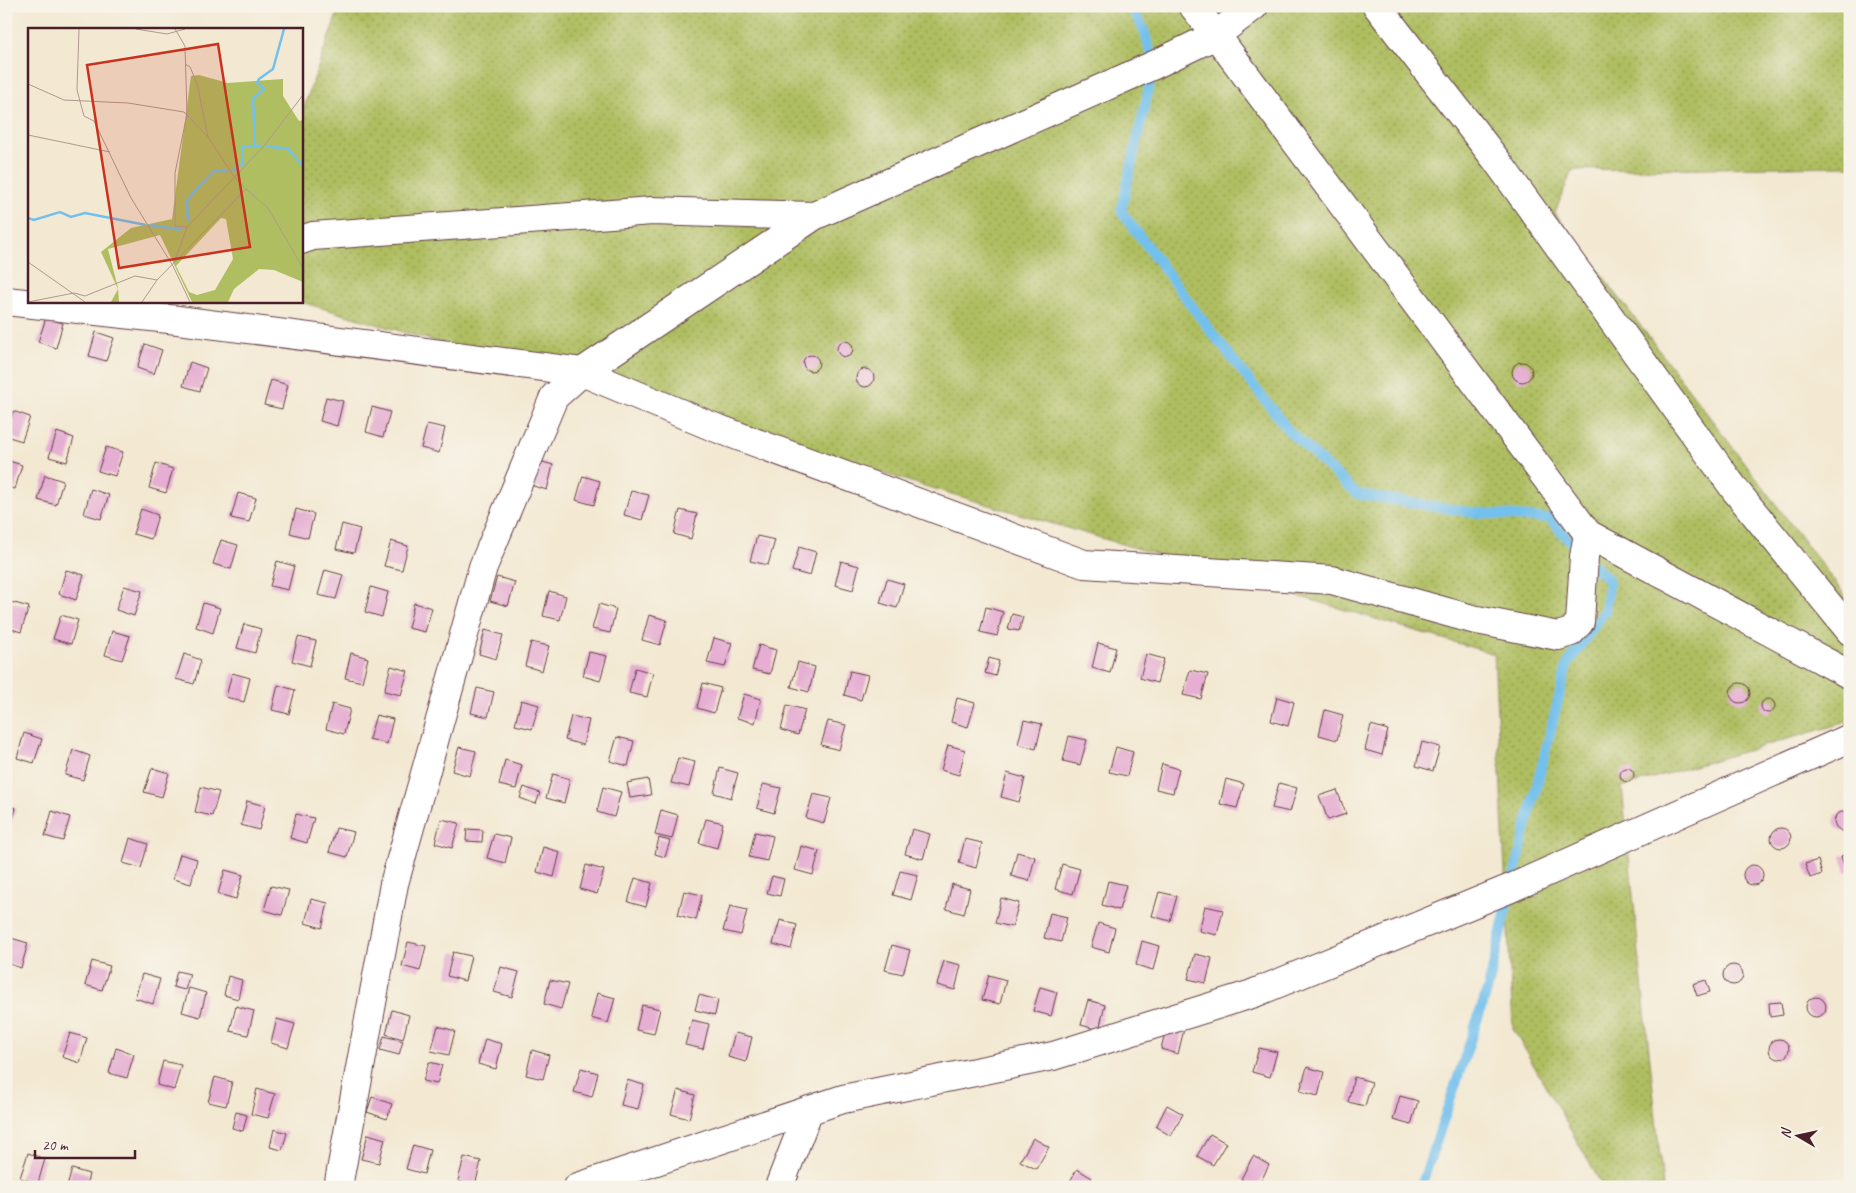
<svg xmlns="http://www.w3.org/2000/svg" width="1856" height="1193" font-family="Caveat,sans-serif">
<defs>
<pattern id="grass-dots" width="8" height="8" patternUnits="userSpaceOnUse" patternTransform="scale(1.25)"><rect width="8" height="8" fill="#afbe60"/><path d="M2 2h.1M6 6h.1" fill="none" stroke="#909a4f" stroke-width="1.8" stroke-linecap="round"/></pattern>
</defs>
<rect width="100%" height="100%" fill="#f7f3e8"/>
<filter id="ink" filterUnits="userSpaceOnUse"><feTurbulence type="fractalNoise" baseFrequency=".02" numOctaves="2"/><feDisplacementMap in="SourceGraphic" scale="10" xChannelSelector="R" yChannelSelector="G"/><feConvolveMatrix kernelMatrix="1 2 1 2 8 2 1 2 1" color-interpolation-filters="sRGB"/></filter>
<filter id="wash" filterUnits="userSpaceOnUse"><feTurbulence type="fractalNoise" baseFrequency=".0096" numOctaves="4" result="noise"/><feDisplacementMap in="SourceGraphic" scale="20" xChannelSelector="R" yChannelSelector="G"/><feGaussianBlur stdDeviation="1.12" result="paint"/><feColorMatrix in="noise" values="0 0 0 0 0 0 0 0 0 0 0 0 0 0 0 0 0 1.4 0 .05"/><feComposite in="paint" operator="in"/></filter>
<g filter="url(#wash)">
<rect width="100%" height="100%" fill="#f3e9d3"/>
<path fill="url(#grass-dots)" stroke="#7c6e46" d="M340,6H1850V166L1572,170L1555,213L1850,602V721L1622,787L1663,1187H1603L1513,1029L1494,654L298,301H301V115Z"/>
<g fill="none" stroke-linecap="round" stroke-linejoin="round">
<path stroke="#72c0ed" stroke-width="10" d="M1131,6L1144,30L1154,65L1121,211L1209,329L1289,431L1357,494L1470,512L1550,519L1584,557L1609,580L1605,611L1567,665L1511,888L1488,988L1421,1187"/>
</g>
<g id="blocks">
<path fill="#e5aed2" d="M46,318L63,323L56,348L38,342Z
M96,332L114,338L106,361L89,356Z
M837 349a8 8 0 1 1 16 0a8 8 0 1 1-16 0Z
M145,344L162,350L154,374L137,368Z
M803 363a8 8 0 1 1 16 0a8 8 0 1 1-16 0Z
M1512 372a10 10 0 1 1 20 0a10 10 0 1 1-20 0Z
M190,362L207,368L200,391L183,386Z
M856 378a9 9 0 1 1 18 0a9 9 0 1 1-18 0Z
M271,380L288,385L282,409L264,405Z
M326,397L343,401L337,426L320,421Z
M372,407L390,412L383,437L366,432Z
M13,411L30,417L22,441L6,436Z
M427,424L445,428L439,453L421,448Z
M57,432L74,438L67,462L49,457Z
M106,447L123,452L115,476L98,471Z
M6,460L22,465L15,489L6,487Z
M536,460L553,465L547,490L530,485Z
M156,463L173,469L166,493L149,488Z
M45,475L63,481L56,505L38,500Z
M583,476L600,481L594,505L576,500Z
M91,489L109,495L101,519L84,514Z
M631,491L649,495L642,520L624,515Z
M238,493L256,498L249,522L231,518Z
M141,509L158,515L151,539L133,534Z
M296,509L314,514L308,538L290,533Z
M680,510L697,514L691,539L674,534Z
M342,524L360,529L354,553L336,549Z
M757,536L775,540L768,565L750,561Z
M221,540L238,545L231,569L213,564Z
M391,541L408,546L402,570L384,566Z
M799,547L816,552L810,576L792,571Z
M277,561L294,566L288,590L270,586Z
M841,561L859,566L853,590L835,585Z
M66,570L84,575L76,600L59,594Z
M325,570L343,575L336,599L318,595Z
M497,577L515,582L508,606L490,601Z
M887,579L904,584L897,608L880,603Z
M124,586L142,591L134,616L116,610Z
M371,587L388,592L382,617L365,612Z
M549,591L566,596L560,620L543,616Z
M11,602L29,607L21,632L6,627V619Z
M203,603L220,608L213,633L196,627Z
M414,603L432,608L425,632L408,628Z
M599,604L616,609L610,633L592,629Z
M986,607L1003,612L997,636L980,632Z
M1012,614L1023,617L1019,631L1008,629Z
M61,615L78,620L71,644L53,639Z
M649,615L667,620L660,645L642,640Z
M244,624L261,629L255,653L237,648Z
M485,630L503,635L496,659L479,654Z
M112,631L130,636L122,660L105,655Z
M298,637L316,641L310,666L292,661Z
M714,638L732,643L725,667L707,663Z
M531,642L549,646L542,671L525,666Z
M1098,643L1116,648L1110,673L1092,668Z
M759,645L776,650L770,674L752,670Z
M589,652L607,656L600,681L583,676Z
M351,653L368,658L362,682L345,678Z
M184,654L201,660L194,684L176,679Z
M1146,654L1164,659L1157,683L1140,678Z
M989,658L999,661L995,676L985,673Z
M798,662L815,667L809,692L791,687Z
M391,666L408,671L401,695L384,691Z
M635,668L653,673L647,697L629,693Z
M1190,670L1208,674L1201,699L1183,695Z
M850,671L868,675L861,700L844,695Z
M232,673L250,678L244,702L226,697Z
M1730 693a10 10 0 1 1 20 0a10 10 0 1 1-20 0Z
M703,683L721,688L714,713L697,708Z
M278,685L295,690L289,714L272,710Z
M477,688L494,692L488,717L471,713Z
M744,694L761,699L755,723L737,718Z
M1277,697L1294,702L1288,726L1271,721Z
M957,698L975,703L968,727L951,722Z
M1761 706a7 7 0 1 1 14 0a7 7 0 1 1-14 0Z
M521,700L539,705L532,729L515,725Z
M332,704L350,709L344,734L326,729Z
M787,705L805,710L798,735L781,730Z
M1325,710L1343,715L1337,740L1319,735Z
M376,715L393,719L387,744L369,739Z
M571,716L589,720L583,745L565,740Z
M1024,720L1042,724L1036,749L1018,744Z
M828,721L846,725L839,750L821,745Z
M1371,725L1388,730L1382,755L1365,750Z
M24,733L42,739L34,763L17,758Z
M1069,736L1087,740L1080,765L1063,761Z
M617,737L634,741L628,766L610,761Z
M1422,742L1440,747L1433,771L1416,766Z
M948,745L965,750L959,775L941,770Z
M459,747L476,751L470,776L452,771Z
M1116,747L1133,752L1127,776L1109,772Z
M73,750L90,756L83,780L65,775Z
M678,758L695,762L689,787L671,783Z
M505,760L522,765L516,789L499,785Z
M1162,764L1179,769L1173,793L1156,789Z
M1620 775a7 7 0 1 1 14 0a7 7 0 1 1-14 0Z
M152,768L169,773L162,797L144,792Z
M720,768L738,773L731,798L714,793Z
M1007,773L1025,778L1019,802L1001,797Z
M553,774L570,779L564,803L546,798Z
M648,779L651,795L630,798L627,783Z
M1226,779L1244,784L1237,808L1220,804Z
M1279,783L1297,788L1290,812L1272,808Z
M763,784L781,788L774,813L757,808Z
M201,787L219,792L212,816L195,812Z
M524,787L540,793L536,804L520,798Z
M603,787L621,792L614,817L597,812Z
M1337,790L1346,814L1328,820L1319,796Z
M813,794L831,798L824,823L806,818Z
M247,801L265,806L259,830L241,825Z
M6,805L16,808L9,832L6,831Z
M661,810L678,815L672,839L655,835Z
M52,811L70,817L63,841L45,836Z
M1841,812H1847L1850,814V829L1847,831H1841L1836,827L1834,822L1836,815Z
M296,814L314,818L307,843L290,838Z
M441,819L459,823L452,848L435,843Z
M706,819L723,823L717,848L699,843Z
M1771 838a10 10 0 1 1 20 0a10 10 0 1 1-20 0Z
M336,828L354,832L347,857L329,852Z
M467,829L483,830L482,842L466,841Z
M912,829L930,834L923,859L905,854Z
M755,832L773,836L767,861L749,857Z
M494,834L511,838L505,863L487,858Z
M130,838L148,844L141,868L123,863Z
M659,838L670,841L665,857L655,854Z
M965,839L982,843L976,868L959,863Z
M801,846L819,851L813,875L795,870Z
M543,847L560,852L554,877L537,872Z
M1017,852L1035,857L1029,881L1011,876Z
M1850,853V871L1846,872L1841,856Z
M180,854L197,859L191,884L173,879Z
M1818,860L1822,874L1810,878L1805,864Z
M1062,864L1080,869L1073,894L1055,889Z
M586,865L604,870L597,894L580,889Z
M1743 875a10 10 0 1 1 20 0a10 10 0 1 1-20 0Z
M225,870L243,875L236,899L218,894Z
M900,871L918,875L911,900L893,895Z
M772,876L784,879L780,896L767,893Z
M635,878L652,883L646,907L628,902Z
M1108,881L1126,885L1119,910L1102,905Z
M952,884L970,889L964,914L946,909Z
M271,886L289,890L282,915L264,910Z
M684,891L702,895L696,920L678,915Z
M1159,892L1177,896L1170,921L1152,916Z
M1001,898L1019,903L1012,927L995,923Z
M311,899L328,903L322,928L305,923Z
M730,906L747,910L741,935L723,931Z
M1205,906L1223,910L1217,935L1199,931Z
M1050,913L1067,917L1061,942L1044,938Z
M780,920L797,925L791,949L773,944Z
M1098,923L1115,928L1109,952L1091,947Z
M11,938L28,943L21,968L6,963V953Z
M1142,941L1159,946L1153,970L1136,965Z
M408,942L426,946L420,971L402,966Z
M892,945L910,950L903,974L885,970Z
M453,952L471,956L465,981L447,976Z
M1195,954L1212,958L1206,983L1188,979Z
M92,961L110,966L102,990L85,985Z
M944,961L961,965L955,990L937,985Z
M1723 975a10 10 0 1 1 20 0a10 10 0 1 1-20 0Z
M501,967L519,972L512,997L494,992Z
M177,971L190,974L185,990L173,987Z
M142,974L160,979L153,1004L135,998Z
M989,975L1006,980L1000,1004L982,1000Z
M228,976L242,980L238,999L224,995Z
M550,980L568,984L561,1009L544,1004Z
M1706,980L1710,992L1697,996L1693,984Z
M1040,987L1057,992L1051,1016L1033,1011Z
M189,988L206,993L200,1017L182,1012Z
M597,993L615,998L608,1023L591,1018Z
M699,995L718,1000L715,1015L695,1010Z
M1806 1007a10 10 0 1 1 20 0a10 10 0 1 1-20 0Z
M1088,1000L1105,1005L1099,1030L1081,1025Z
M1781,1002L1783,1015L1770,1017L1769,1003Z
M642,1005L660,1009L654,1034L636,1030Z
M236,1006L254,1011L248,1035L230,1031Z
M392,1010L409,1015L403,1039L386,1034Z
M277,1019L295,1024L288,1048L271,1043Z
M692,1020L709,1024L703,1049L685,1045Z
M1167,1024L1184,1029L1178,1054L1161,1049Z
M438,1026L455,1031L449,1055L431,1051Z
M70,1033L87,1038L80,1063L62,1057Z
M735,1033L752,1037L746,1062L728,1057Z
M384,1036L403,1041L399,1055L380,1050Z
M1769 1049a10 10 0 1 1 20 0a10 10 0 1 1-20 0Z
M485,1039L502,1044L496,1069L478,1064Z
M116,1048L134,1054L127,1078L109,1073Z
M1259,1048L1277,1052L1270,1077L1252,1072Z
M532,1050L549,1055L543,1079L526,1075Z
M163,1061L181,1065L174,1090L157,1085Z
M429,1062L442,1065L437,1084L423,1081Z
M1307,1067L1324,1072L1318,1096L1300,1091Z
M581,1068L598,1073L592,1097L574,1092Z
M215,1077L232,1082L226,1106L208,1102Z
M1354,1077L1372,1082L1365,1106L1348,1102Z
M627,1080L644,1085L638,1109L621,1105Z
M257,1089L275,1094L268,1118L251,1114Z
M678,1090L695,1095L689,1119L671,1114Z
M1400,1096L1418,1101L1411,1125L1393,1120Z
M372,1097L392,1104L387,1119L367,1112Z
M1167,1105L1183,1114L1171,1136L1156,1127Z
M236,1112L247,1115L243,1131L232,1128Z
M274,1129L287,1133L282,1150L270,1147Z
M368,1134L385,1139L379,1163L361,1159Z
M1210,1134L1226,1143L1213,1165L1197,1156Z
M1033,1138L1049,1147L1036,1169L1020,1161Z
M413,1145L430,1150L424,1174L406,1169Z
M28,1153L45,1159L38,1183L20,1178Z
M1253,1156L1269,1165L1258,1187L1241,1179Z
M464,1157L481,1161L475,1186L458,1181Z
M72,1169L89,1174L86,1187H67Z
M1077,1169L1092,1178L1087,1187H1067Z"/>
</g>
</g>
<g filter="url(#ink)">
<use href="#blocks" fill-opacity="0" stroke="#633d44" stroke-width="1"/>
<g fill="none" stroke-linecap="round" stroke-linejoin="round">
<g stroke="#633d44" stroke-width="30">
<path id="minor" d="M1193,6L1216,35L1588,534L1850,675
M1377,6L1497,161L1736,491L1850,631
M301,240L313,236L652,211L814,216L1154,65L1216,35L1254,6
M6,301L178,320L582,372L711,426L1084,564L1332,580L1472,619L1558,636L1571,632L1580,622L1584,557L1588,534
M338,1187L394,884L483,567L554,397L582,372L814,216
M578,1187L843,1099L1053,1056L1252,994L1511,888L1850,738
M779,1187L809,1110"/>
</g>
<use href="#minor" stroke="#fff" stroke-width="28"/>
</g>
</g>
<g transform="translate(28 28)">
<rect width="275" height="275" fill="#f3e9d3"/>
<path d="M171,47L200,55L255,51V68L271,93L275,92V254L246,242L231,241L206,261L200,274H164L132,207L80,221L90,260L91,274H83L90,261L73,224L103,200L144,191L163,48ZM193,190L198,191L205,231L187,262L169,267L161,264L148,238Z" fill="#afbe60" fill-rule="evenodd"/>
<path fill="none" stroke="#72c0ed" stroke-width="2.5" d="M234,118H227L225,71L236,61L229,55L231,51L245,41L256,1M238,118L260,121L275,138M204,143L215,135L214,119L227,118M0,190L6,192L32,184L43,189L57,185L118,197M160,194L159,173L165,165L186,143H200M122,197L154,202"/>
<path fill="none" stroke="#af9890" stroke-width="1" d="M51,1L49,62L56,88L66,93L103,170L145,238L162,274M108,1L139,6L157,1M147,1L157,18L159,86L147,145V198L159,199M0,56L36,72L100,75L156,84L180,109M0,107L82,124M218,161L240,180L275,240M0,234L57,274M146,235L159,199L236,118L275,67M0,274L46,265L57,268L107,248L129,252M114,274L129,252L218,161L207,150L180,109L169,55L162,39L157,36"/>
<path fill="#c8321e" fill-opacity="0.15" stroke="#c8321e" stroke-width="2.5" d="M190,16L222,219L91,240L59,37Z"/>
<rect width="275" height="275" fill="none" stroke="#4a1f2b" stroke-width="2.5"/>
</g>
<rect width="1856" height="1193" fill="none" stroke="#f7f3e8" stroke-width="25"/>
<g transform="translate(1798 1136) rotate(279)" stroke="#f7f3e8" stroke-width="4" paint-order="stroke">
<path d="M0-4L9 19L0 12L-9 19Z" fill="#4a1f2b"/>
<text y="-8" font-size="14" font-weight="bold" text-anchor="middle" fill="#4a1f2b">N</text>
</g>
<path d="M35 1150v8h100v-8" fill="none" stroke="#4a1f2b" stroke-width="2.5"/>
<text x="42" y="1150" font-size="15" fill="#4a1f2b" stroke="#f7f3e8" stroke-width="4" paint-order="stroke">20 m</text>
</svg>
